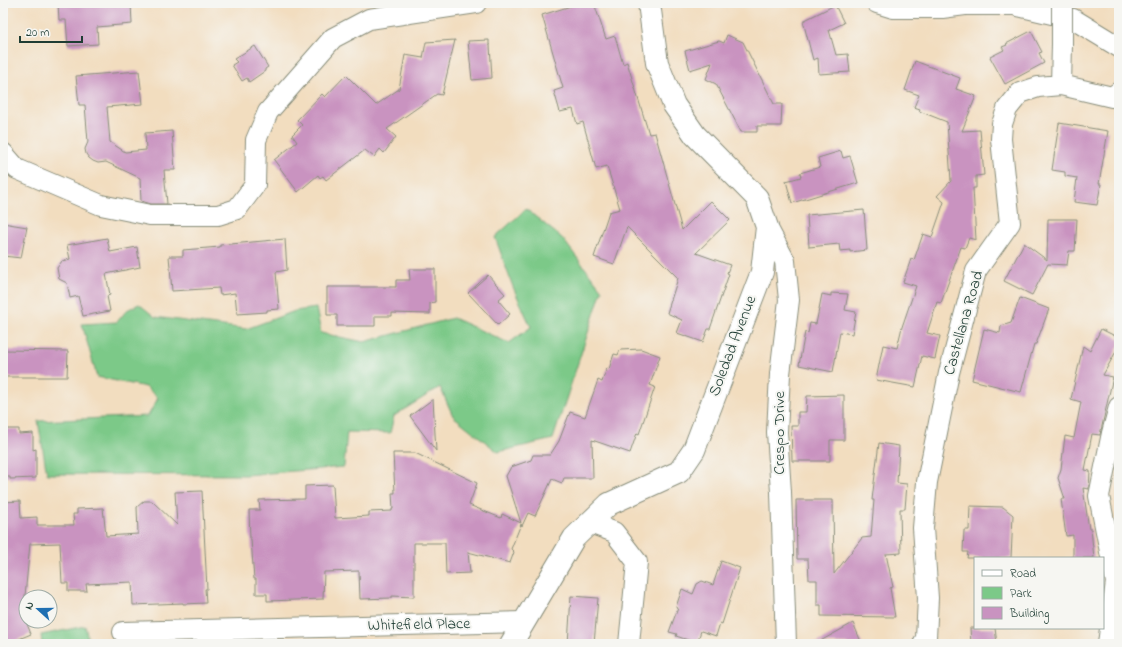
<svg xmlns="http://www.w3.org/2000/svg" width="1122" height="647" font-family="'Indie Flower',sans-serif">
<rect width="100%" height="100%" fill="#f6f6f2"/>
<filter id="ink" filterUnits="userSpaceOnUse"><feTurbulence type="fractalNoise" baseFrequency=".025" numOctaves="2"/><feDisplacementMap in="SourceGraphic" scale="8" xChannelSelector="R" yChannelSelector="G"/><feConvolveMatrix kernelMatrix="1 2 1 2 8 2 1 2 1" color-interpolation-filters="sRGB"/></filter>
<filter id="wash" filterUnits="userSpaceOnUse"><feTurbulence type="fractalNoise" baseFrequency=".012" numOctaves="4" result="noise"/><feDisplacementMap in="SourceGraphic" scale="16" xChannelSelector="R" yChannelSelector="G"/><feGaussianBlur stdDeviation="0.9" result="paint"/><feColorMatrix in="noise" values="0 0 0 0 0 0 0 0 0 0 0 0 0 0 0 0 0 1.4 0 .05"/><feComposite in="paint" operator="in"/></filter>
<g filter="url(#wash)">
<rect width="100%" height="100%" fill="#f2ddbf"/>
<path fill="#7cc988" stroke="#4e835e" d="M526,209L562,238L602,290L553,439L498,452L453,416L440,387L394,416L390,433L347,432L344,467L245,475L47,474L38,421L148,416L158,398L146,387L97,377L82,324L117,322L127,310L139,304L155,317L246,329L295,311L316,308L321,333L364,342L453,318L509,343L531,327L513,287L495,237Z
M85,626L89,644H42L41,635Z"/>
<g id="blocks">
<path fill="#c993c0" d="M58,3H131L132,24L97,27L98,44L68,46L66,20H59Z
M570,3H594L606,39L615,36L623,64L627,62L649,134L655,133L682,230L711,201L730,220L696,253L730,265L727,273L729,274L710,329H708L703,342L677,333L682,320L667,313L678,278L627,227L614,264L594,257L609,212L620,209L607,166L596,169L583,122L577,124L573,109L560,112L554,91L563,88L542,15L571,6Z
M835,5L844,23L829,30L836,55L848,54L850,72L819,74L818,58L813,60L803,21Z
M1031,31L1042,52L1039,53L1044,63L1005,84L990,57L1004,50L1002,47L1007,45L1006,44Z
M727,35L743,42L774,104H782L781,126H757V132H741L716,84L706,79L712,63L690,70L685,51L719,41L724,43Z
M455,40L442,95L437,94L387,129L396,137L384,153L380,149L374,157L365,150L326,180L323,176L320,178L318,175L298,192L274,160L297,142L292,135L302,125L297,120L322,94L325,97L346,75L376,105L399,89L405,55L423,58L426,42Z
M489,40V45H490L492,78L472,80L468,41Z
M255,46L268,67L265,69V71L249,82L247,78L242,81L232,65L237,62L234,59Z
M915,61L960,78L956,89L976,96L962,131L980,130L984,175L976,176V188H973L976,240L969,238L965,248L961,247L941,303L937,302L927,333L940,336L935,359L922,356L915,387L876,380L883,345L897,348L902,327L916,286L903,282L911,259L914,260L923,234L932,237L944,202L937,196L951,181L947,122L919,111L920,109L914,107L919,95L905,90Z
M139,71L143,104L107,107L110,142L125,152L146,150L145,133L172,131L175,170H164L167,204H151L141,201L140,178L106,162L98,163L93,161L89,158L86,154L85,149L88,142L85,105H79L76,76Z
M1059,123L1108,131L1099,184H1101L1097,205L1074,202L1077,178L1065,176V172L1052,170Z
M841,151L843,158L850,156L858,183L792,203L786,181L801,177L800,173L820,167L818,158Z
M864,210L867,250L850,252V250L840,251L839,244L809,247L807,215Z
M1048,219H1077L1075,251H1069L1067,265L1048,264L1032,295L1004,281L1024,243L1047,260Z
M3,223L27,227L21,258L3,256Z
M107,238L110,252L137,247L140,267L106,274L110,295L107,296L110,311L83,316L78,296L70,298L67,283L59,279L57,268L62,261L70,259L67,245Z
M285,239L287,270L276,272L279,309L267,310V312L237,314L235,293L220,295L219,288L172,291L169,256H183V250L220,247V245Z
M409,269H435V302L430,303V314L392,313V316H375V326H337V315H327V287H396V280H410Z
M488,275L505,294L498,300L510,314L498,325L468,293Z
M831,293L848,294L845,310L856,312L852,334L840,332L833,372L799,365L805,332L808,333L810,323L816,324L822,294L831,296Z
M1020,298L1049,309L1036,344H1034L1021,392L972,380L984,329L1000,333L1001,326L1011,323Z
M1101,329L1119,338V346L1103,375L1113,377L1100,435L1092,434L1085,470L1090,471L1089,489L1083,488L1089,529H1091L1094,558H1073V535L1066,536L1061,499H1065L1058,478L1061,469L1065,436L1074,438L1081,402L1071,399L1083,346L1090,351Z
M641,349L660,356L650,385L655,387L639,434L637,433L630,453L592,440L593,478H564L562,483L552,479L535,516L528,513L522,526L521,524L511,549L514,552L510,563L468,552L470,573L446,574L445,543H414V597L392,596V598L360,599L359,571L324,572L323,599L267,601V594H256V579H254L251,539H250L249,510H260L259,500L305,499V486L333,485L335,518L369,516V512L392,511V509H393L392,493H395L393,453H415L477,483L469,505L501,518L502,514L521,523L506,476L511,467L531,460L533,455H550L559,441L570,412L585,417L598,380L602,382L607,368L609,369L614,354L618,355L620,350Z
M3,350L68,351L67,377H3Z
M844,395V440H830V461H792L791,426H798V412H806L807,396Z
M433,399L436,451L410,416Z
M3,429H19V434L33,433V450L36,449V478L10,479V477H3Z
M879,443L899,446L897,483L907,484L905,509H900L901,553L886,554L893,587L890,588L895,617L821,616V605H817V580H809L808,559H797L796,500H833L834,574L862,538L871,537L874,500H872L874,483Z
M202,491L207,589H205L206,603L183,604V603L133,605L132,582L86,584L87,591H68V583H62L60,543L30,544L25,596L26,607L21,609L31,634L7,644L3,635V502L20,501L21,518L37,517V525H74L73,514H77V509L103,508L106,536L138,534L137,507L144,501H152L177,525L175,492Z
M970,506L1003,507L1013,515L1011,558H967L968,552H963L964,530H969Z
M721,561L740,568L722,624L720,623L716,636L701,631L697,643L676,636L677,634L669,632L678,608L676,607L682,589L693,594L697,584L702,581L713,585Z
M571,596L598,598L594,644H568Z
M853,623L862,644H815Z
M970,628H995L997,644H971Z"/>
</g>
</g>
<g filter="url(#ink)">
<use href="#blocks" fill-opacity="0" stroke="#888d7a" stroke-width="1"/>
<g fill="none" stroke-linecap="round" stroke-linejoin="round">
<g stroke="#888d7a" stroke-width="22">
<path id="street" d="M877,3L893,8H942L965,5H1014L1073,19L1119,47
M1061,85L1062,44
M3,153L17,169L101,205L150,215H218L237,209L255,185L256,140L268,112L333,38L369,19L476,3
M767,227L785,261L789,300L780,374L777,432L781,492L786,644
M590,523L614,532L637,562L629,644
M123,632L523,622
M923,644L926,638L928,598L923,528L927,482L949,373L976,271L1010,223L1001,139L1002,124L1007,109L1020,93L1038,87L1061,85L1112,97L1119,92
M1108,644L1116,582L1099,496L1112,433L1119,407"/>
</g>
<g stroke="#888d7a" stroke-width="24">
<path id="secondary" d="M511,644L574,538L609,504L679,472L694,450L762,272L767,227L757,198L695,135L674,105L657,63L649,3"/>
</g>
<use href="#street" stroke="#fff" stroke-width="20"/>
<use href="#secondary" stroke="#fff" stroke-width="22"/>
<g stroke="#888d7a" stroke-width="22" stroke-linecap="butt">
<path id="street-bridge" d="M1062,3V44"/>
</g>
<use href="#street-bridge" stroke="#fff" stroke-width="20"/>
</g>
</g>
<g text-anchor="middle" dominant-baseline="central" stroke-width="4" stroke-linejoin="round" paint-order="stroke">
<g font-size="16" fill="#1f3d34" stroke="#f6f6f2">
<text transform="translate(964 323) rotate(-74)">Castellana Road</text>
<text transform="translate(733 346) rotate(-69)">Soledad Avenue</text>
<text transform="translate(780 433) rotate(-90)">Crespo Drive</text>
<text transform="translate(419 625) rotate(-1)">Whitefield Place</text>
</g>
</g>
<rect width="1122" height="647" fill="none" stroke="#f6f6f2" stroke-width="16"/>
<rect x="974" y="557" width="130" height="72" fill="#f6f6f2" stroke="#a0aca6"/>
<rect x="982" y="570" width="20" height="6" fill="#ffffff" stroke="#a0aca6"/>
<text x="1010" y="577" font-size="12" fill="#1f3d34">Road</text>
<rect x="982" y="587" width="20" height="12" fill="#7cc988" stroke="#a0aca6"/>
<text x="1010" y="597" font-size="12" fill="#1f3d34">Park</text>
<rect x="982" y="607" width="20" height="12" fill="#c993c0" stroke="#a0aca6"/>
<text x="1010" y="617" font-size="12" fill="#1f3d34">Building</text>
<g transform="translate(38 609) rotate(291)"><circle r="19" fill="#f6f6f2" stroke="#a0aca6"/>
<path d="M0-3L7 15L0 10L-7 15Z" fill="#1f6fb2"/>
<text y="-6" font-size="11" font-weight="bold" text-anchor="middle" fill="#1f3d34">N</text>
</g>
<path d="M20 36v6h62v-6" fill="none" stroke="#1f3d34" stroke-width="2"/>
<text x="26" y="36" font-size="12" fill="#1f3d34" stroke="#f6f6f2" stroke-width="3" paint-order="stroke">20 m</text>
</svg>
